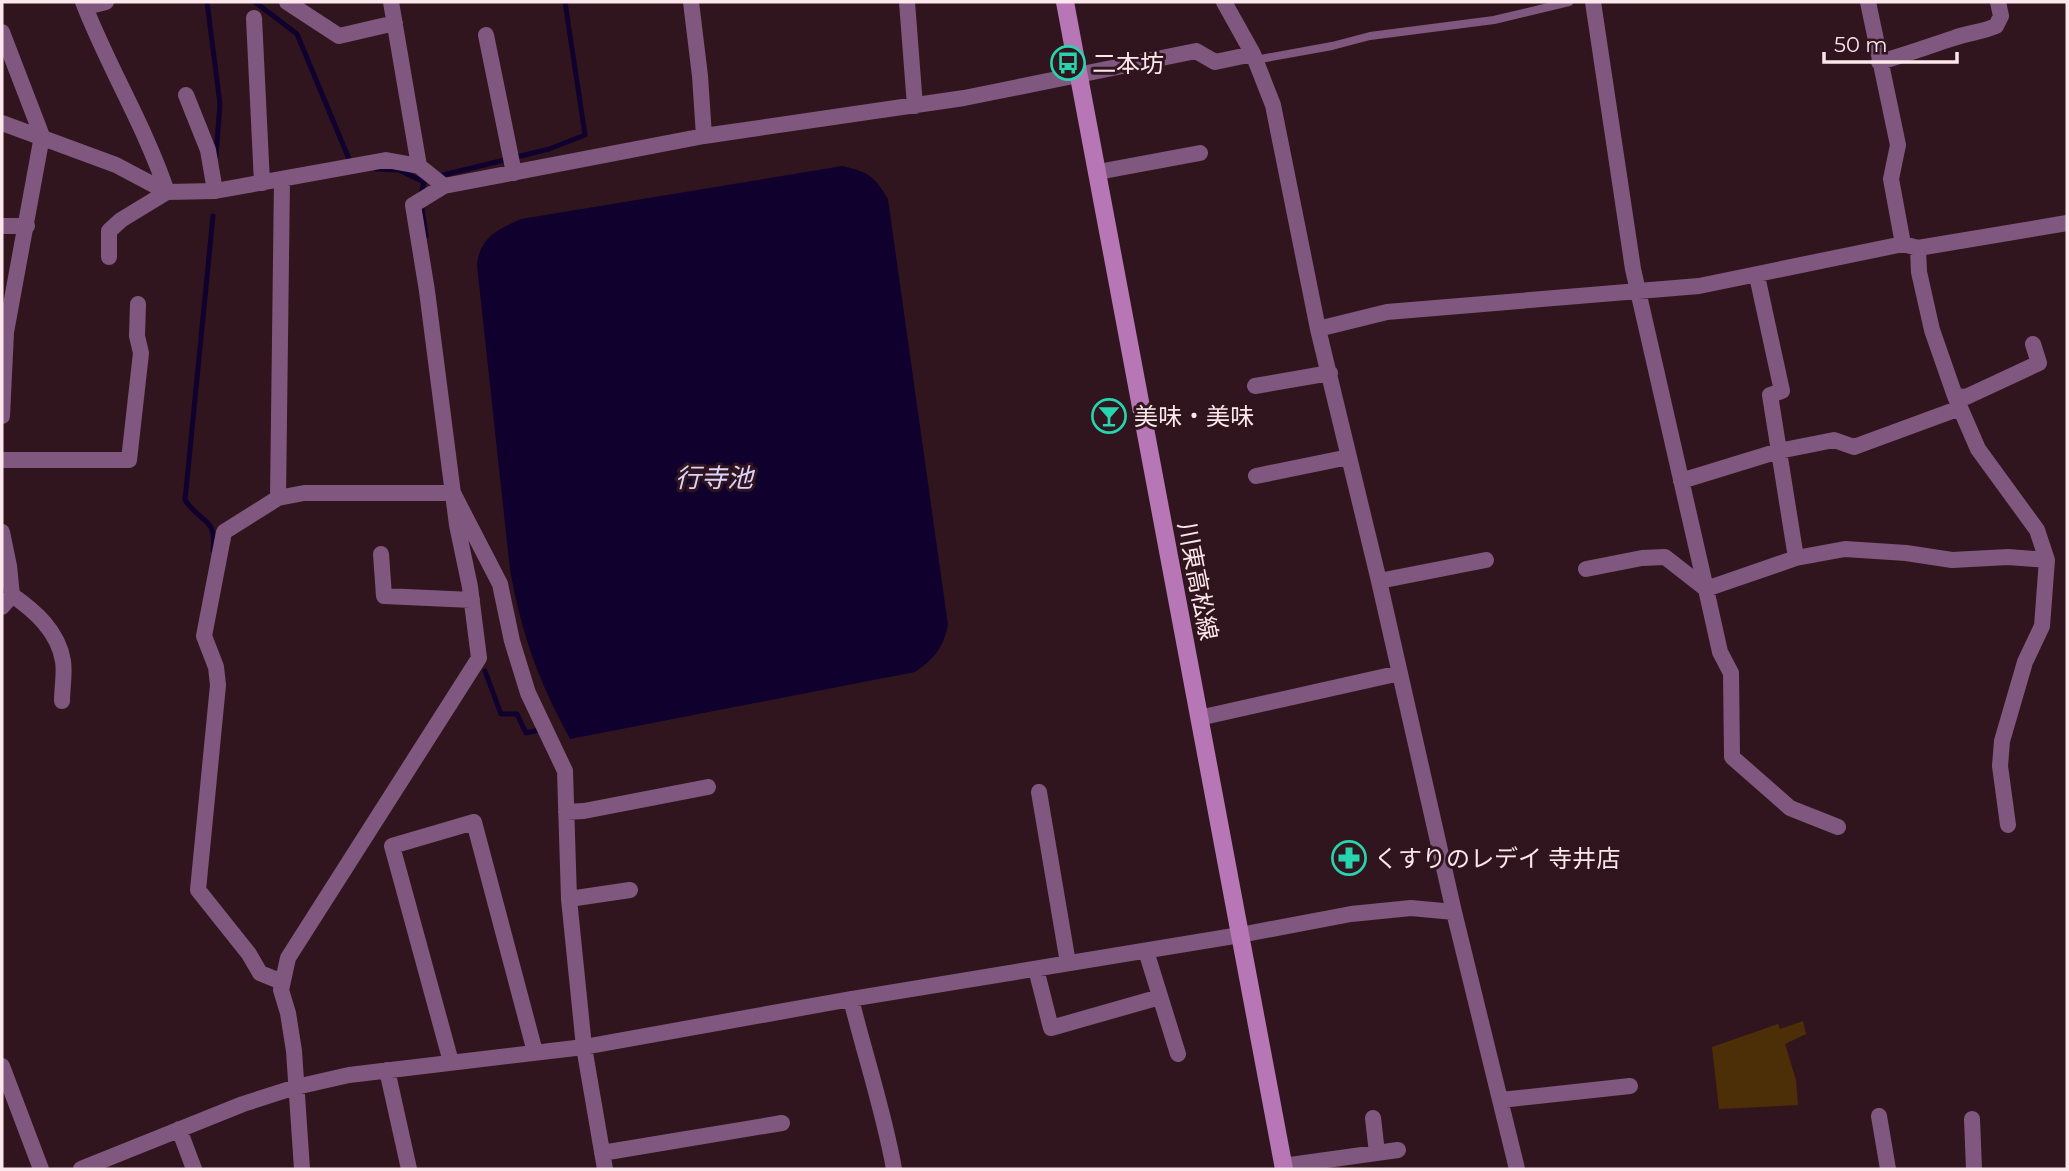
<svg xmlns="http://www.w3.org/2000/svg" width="2069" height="1171" font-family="Montserrat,'Noto Sans JP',sans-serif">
<rect width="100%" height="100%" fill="#31151e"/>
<path fill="#4c2f07" d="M1803,1021L1806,1034L1785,1044L1796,1080L1798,1105L1719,1109L1712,1047L1778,1024L1780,1029Z"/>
<path fill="#10002d" d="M842,166C869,172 874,176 888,199L948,625C943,648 935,658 915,672L570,739C538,680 522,636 510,570L477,265C479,238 498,229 521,219Z"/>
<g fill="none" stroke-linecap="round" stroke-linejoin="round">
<path stroke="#10002d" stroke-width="5" d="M207,2L220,104L216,156
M255,2L297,34L349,159
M376,169L399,170L424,182L421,194
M424,182L443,175L549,149L585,135L565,2
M422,209L426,236
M213,550C217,517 201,524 185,500L213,216
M485,671L501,714H517L526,733L539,730"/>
<path stroke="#80587f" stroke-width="8" d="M1255,60L1332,46L1370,36L1494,20L1569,2"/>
<path stroke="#80587f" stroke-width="16" d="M83,2C108,67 145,126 167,192L121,220L109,231V257
M287,2L339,36L395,23
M391,2L419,166
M691,2L700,76L704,136
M907,2L915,106
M1224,2L1253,54L1273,105L1318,329L1379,581L1454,912L1517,1169
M1593,2L1633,269L1706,589
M1868,2L1898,145L1891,179L1903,244
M86,7L106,2
M254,18L262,183
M2,32L42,136L6,332L2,416
M486,35L514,173
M1879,62C1905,55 1929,46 1954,38C1968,33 1982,32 1996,26L2001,16L1998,2
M186,95L208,150L215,191
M2,123L116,165L167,192L215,191L386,160L419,166L444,186L704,136L964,98L1196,51L1215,62L1253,54
M1098,172L1200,153
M2,226H27
M1918,248L1919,272L1932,330L1955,396L1978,449L2037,530L2047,560L2042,626L2025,662L2002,741L2000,766L2008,825
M1757,276L1782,391L1770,395L1796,558L1706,589L1720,652L1731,673L1732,757L1790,808L1838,827
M1318,329L1387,312L1699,286L1903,244L1918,248L2067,223
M1255,386L1330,373
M1955,396L1966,397L2039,363L2033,344
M2,460H129L141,353L137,336L138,304
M1256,476L1349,457
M1681,481L1779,451L1834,440L1854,447L1960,408
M278,498L282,179
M2,532L9,566L12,595L2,607
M381,554L384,596L472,600
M1796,558L1845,549L1906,553L1952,560L2008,557L2047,560
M1586,569L1642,558L1665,557L1706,589
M1379,581L1486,560
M12,595C35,611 58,631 63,661C65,673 62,688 62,701
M1199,718L1400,673
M1039,792L1068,963
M566,812L584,811L708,787
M569,899L630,890
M1146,951L1178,1054
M1036,969L1051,1028L1160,997
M282,982L260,973L249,954L198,890L218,685L216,667L204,636L224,532L278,498L304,493H453L500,584L512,641L528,693L565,771L569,899L584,1047L605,1169
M851,999C865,1056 884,1112 894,1169
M451,1062L392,846L474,822L535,1052
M2,1066L41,1169
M387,1070L409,1169
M1501,1100L1630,1086
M1879,1116L1888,1169
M1373,1118L1377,1153
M1972,1119L1974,1169
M179,1129L194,1169
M602,1153L782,1123
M1283,1166L1398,1150
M81,1169L243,1104L296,1087L349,1075L584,1047L851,999L1240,935L1351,914L1411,908L1454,912
M302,1169L294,1051L288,1013L281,990L288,958L479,658L470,587L457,525L427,291L413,205L444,186"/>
<path stroke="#b777b6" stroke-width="18" d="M1065,2L1284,1169"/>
</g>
<defs>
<g id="bus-ring" transform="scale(1.75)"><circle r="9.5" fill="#31151e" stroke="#26d5ae" stroke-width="1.5"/><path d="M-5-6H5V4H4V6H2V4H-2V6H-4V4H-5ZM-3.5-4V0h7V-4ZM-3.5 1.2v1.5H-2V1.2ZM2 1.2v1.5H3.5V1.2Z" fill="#26d5ae"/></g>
<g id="bar-ring" transform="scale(1.75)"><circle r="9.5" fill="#31151e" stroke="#26d5ae" stroke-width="1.5"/><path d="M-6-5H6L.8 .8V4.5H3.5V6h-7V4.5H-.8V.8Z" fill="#26d5ae"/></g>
<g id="pharmacy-ring" transform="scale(1.75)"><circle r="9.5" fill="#31151e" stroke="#26d5ae" stroke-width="1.5"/><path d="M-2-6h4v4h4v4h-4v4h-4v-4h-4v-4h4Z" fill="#26d5ae"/></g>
</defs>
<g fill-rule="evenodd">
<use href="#bus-ring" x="1068" y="63"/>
<use href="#bar-ring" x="1109" y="416"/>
<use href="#pharmacy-ring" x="1349" y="858"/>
</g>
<g text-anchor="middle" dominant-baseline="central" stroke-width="6" stroke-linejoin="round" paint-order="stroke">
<g font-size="24" fill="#fce7ec" stroke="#31151e" text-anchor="start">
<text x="1092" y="63">二本坊</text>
<text x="1134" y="416">美味・美味</text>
<text x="1374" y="858">くすりのレデイ 寺井店</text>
</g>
<g font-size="24" fill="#fce7ec" stroke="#31151e">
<text transform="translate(1198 581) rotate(79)">川東高松線</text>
</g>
<g font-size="26" font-style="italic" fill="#dad3fc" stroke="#31151e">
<text x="714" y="478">行寺池</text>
</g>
</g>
<rect width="2069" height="1171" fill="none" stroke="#fce7ec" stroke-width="7"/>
<path d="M1824 52v10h133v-10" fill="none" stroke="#fce7ec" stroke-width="3.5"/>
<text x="1834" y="52" font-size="21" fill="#fce7ec" stroke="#31151e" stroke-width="5" paint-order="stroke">50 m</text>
</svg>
